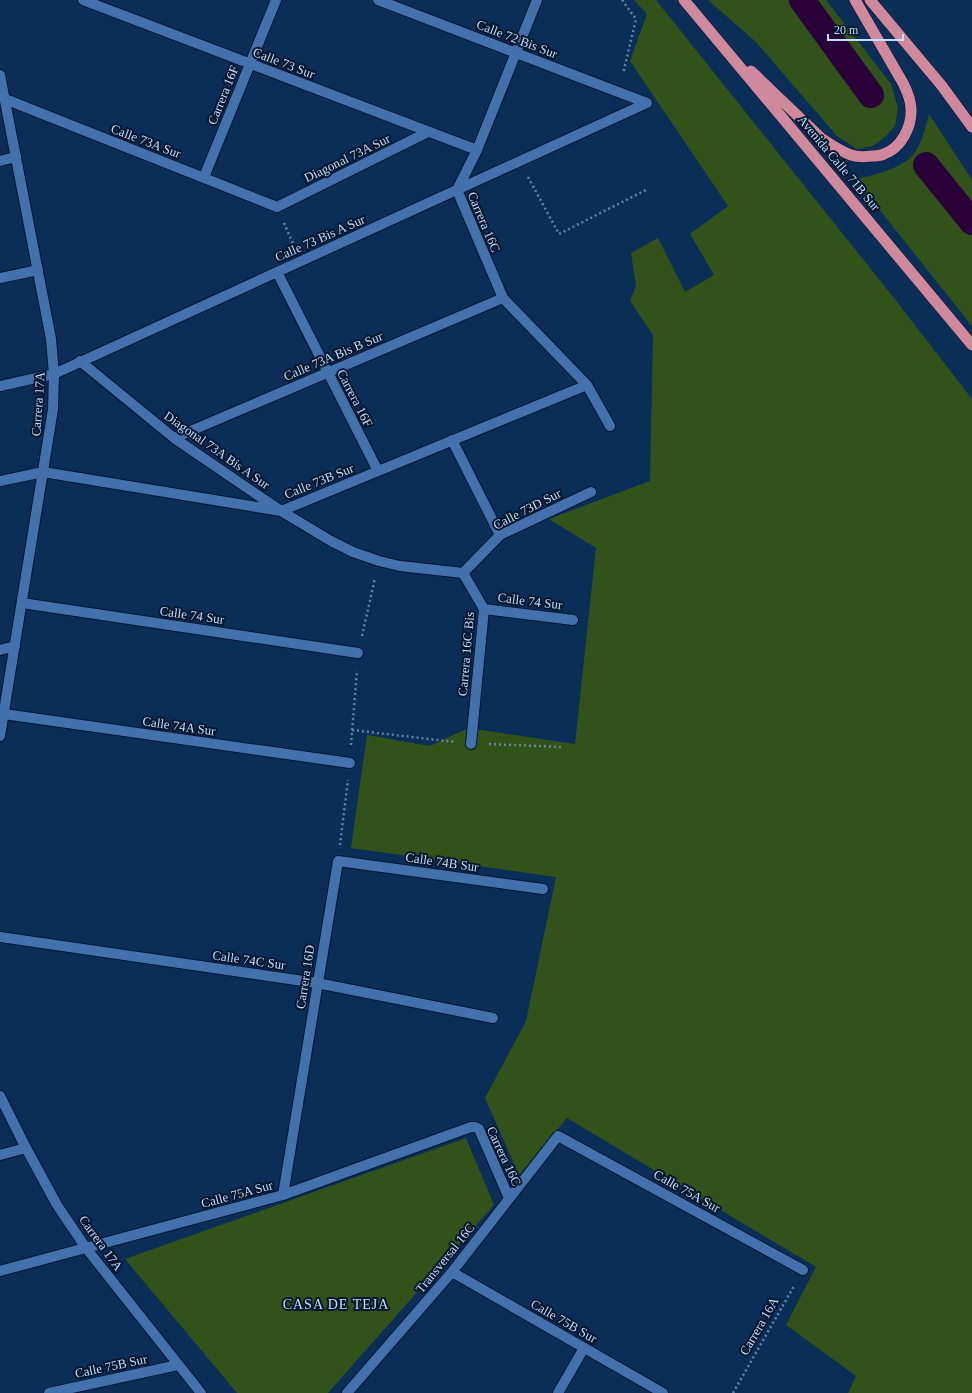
<svg xmlns="http://www.w3.org/2000/svg" width="972" height="1393" font-family="Georgia,serif">
<rect width="100%" height="100%" fill="#0a2e57"/>
<path fill="#31531a" d="M634,0H656L894,298L972,399V1393H848L856,1376L786,1325L816,1267L567,1118L519,1175L485,1098L526,1021L556,877L351,848L367,735L430,746L468,728L575,744L596,548L549,519L650,481L653,335L630,301L636,286L631,253L658,238L685,292L714,275L690,234L728,206L630,61L647,14Z
M708,0H826L891,84L898,108L895,126L885,137L873,146L857,149L837,136L756,42Z
M929,114L972,180V326L855,179C871,176 900,169 912,156C922,145 925,128 929,114Z
M466,1138L494,1205L328,1393H237L125,1259Z"/>
<g fill="none" stroke-linecap="round" stroke-linejoin="round">
<path stroke="#2a0039" stroke-width="26" d="M802,0L871,95
M926,165L972,222"/>
<g stroke="#011632" stroke-width="12">
<path id="service" d="M558,1393L584,1348"/>
</g>
<g stroke="#011632" stroke-width="12">
<path id="minor" d="M83,0L477,150
M378,0L647,103
M537,0L477,150L457,190L503,298L587,385L610,426
M5,99L277,207L428,132
M0,161L16,157
M204,177L276,0
M277,272L378,471
M0,278L38,270
M80,361L174,438L281,511L331,541L353,552L379,561L400,566L463,573
M0,386L54,374L647,103
M174,438L503,298
M452,440L500,535
M43,472L281,511L587,385
M463,573L484,609L471,744
M463,573L500,535L591,492
M22,603L358,653
M484,609L573,620
M0,650L15,646
M4,714L350,763
M0,937L317,983L493,1018
M0,1155L26,1148
M283,1195L338,861L543,889
M0,1271L283,1195L471,1127H475L479,1129L509,1198
M452,1272L663,1393
M49,1393L178,1365
M347,1393L452,1272L558,1136L803,1270"/>
</g>
<g stroke="#011632" stroke-width="12">
<path id="tertiary" d="M0,75L51,339L54,374L53,409L0,736
M0,481L43,472
M0,1096L26,1148L57,1205L86,1248L201,1393"/>
</g>
<g stroke="#011632" stroke-width="12">
<path id="trunk" d="M684,0L972,345
M870,0L942,86L972,127
M751,71L821,138C830,144 840,151 851,155C857,157 865,157 872,156C876,156 880,156 884,154C901,148 912,127 911,109C911,100 907,91 903,83L855,0"/>
</g>
<path stroke="#6584a8" stroke-width="2.5" stroke-dasharray="2 3" stroke-linecap="butt" d="M622,0L636,19L623,74
M528,177L559,234L646,190
M284,223L294,246
M362,636L375,578
M352,730L455,742
M489,744L561,747
M351,745L357,670
M340,845L348,780
M733,1393L794,1286"/>
<use href="#service" stroke="#4271ac" stroke-width="10"/>
<use href="#minor" stroke="#4271ac" stroke-width="10"/>
<use href="#tertiary" stroke="#4271ac" stroke-width="10"/>
<use href="#trunk" stroke="#d0899c" stroke-width="11"/>
</g>
<g text-anchor="middle" dominant-baseline="central" stroke-width="4" stroke-linejoin="round" paint-order="stroke">
<g font-size="13" fill="#c4defe" stroke="#04172e">
<text transform="translate(517 39) rotate(21)">Calle 72 Bis Sur</text>
<text transform="translate(284 63) rotate(21)">Calle 73 Sur</text>
<text transform="translate(223 95) rotate(-68)">Carrera 16F</text>
<text transform="translate(146 141) rotate(21)">Calle 73A Sur</text>
<text transform="translate(347 158) rotate(-26)">Diagonal 73A Sur</text>
<text transform="translate(839 163) rotate(50)">Avenida Calle 71B Sur</text>
<text transform="translate(484 222) rotate(67)">Carrera 16C</text>
<text transform="translate(320 238) rotate(-24)">Calle 73 Bis A Sur</text>
<text transform="translate(333 356) rotate(-23)">Calle 73A Bis B Sur</text>
<text transform="translate(355 398) rotate(63)">Carrera 16F</text>
<text transform="translate(38 404) rotate(-86)">Carrera 17A</text>
<text transform="translate(217 450) rotate(35)">Diagonal 73A Bis A Sur</text>
<text transform="translate(319 481) rotate(-22)">Calle 73B Sur</text>
<text transform="translate(527 509) rotate(-27)">Calle 73D Sur</text>
<text transform="translate(530 601) rotate(7)">Calle 74 Sur</text>
<text transform="translate(192 615) rotate(8)">Calle 74 Sur</text>
<text transform="translate(466 654) rotate(-85)">Carrera 16C Bis</text>
<text transform="translate(179 726) rotate(8)">Calle 74A Sur</text>
<text transform="translate(442 862) rotate(8)">Calle 74B Sur</text>
<text transform="translate(249 960) rotate(8)">Calle 74C Sur</text>
<text transform="translate(305 977) rotate(-81)">Carrera 16D</text>
<text transform="translate(504 1156) rotate(65)">Carrera 16C</text>
<text transform="translate(687 1191) rotate(29)">Calle 75A Sur</text>
<text transform="translate(237 1194) rotate(-15)">Calle 75A Sur</text>
<text transform="translate(101 1243) rotate(54)">Carrera 17A</text>
<text transform="translate(445 1258) rotate(-51)">Transversal 16C</text>
<text transform="translate(564 1321) rotate(30)">Calle 75B Sur</text>
<text transform="translate(759 1326) rotate(-60)">Carrera 16A</text>
<text transform="translate(111 1366) rotate(-12)">Calle 75B Sur</text>
</g>
<g font-size="14" letter-spacing="1" fill="#c4defe" stroke="#04172e">
<text x="336" y="1304">CASA DE TEJA</text>
</g>
</g>
<path d="M828 34v6h75v-6" fill="none" stroke="#c4defe" stroke-width="2"/>
<text x="834" y="34" font-size="12" fill="#c4defe" stroke="#04172e" stroke-width="3" paint-order="stroke">20 m</text>
</svg>
